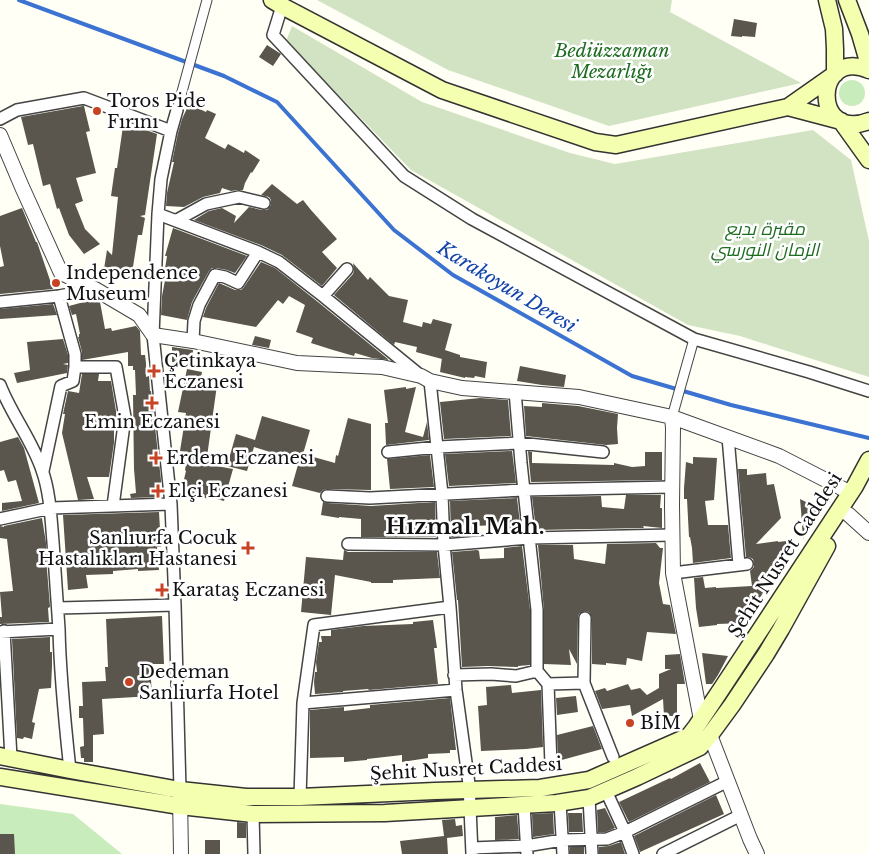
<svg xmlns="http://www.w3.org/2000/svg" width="869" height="854" font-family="'Libre Baskerville',Cairo,serif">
<rect width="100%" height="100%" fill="#fffff5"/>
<path fill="#c9ecbc" d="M839 93a13 13 0 1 1 26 0a13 13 0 1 1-26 0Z
M0,804L73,814L122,854H0Z"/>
<path fill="#d1e3c3" d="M317,0H672L670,12L801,83L609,126L448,70Z
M292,26L422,102L570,153L615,164L813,130L851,160L869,241V377L740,336L688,325L411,170L286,41Z"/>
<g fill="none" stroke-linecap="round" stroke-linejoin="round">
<path stroke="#3c72d2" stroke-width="4" d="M19,0L224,76L277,102L394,230L453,275L632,376L731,405L869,438"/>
</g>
<path fill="#5a554d" d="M734,19L757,23L755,37L742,36V37L731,36Z
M267,45L281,54L273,66L259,57Z
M189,104L206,112L207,110L216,114L205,138L225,149L228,144L244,153L245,150L260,160L252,173L251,172L245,183L243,190H238L231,191L222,188L220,193L203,197L184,207L166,206L167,193L174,162H172L178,133L182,119Z
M83,106H84L90,131L86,132L96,173L76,178L83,201L75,204L85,229L100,244L84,254L69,235L59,208L57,209L50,184L43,186L33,144L28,145L21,117Z
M123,126L146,130L157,134L145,215L140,216L145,218L142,235H138L132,273L104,269L107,250L112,255L118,197L111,196L115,168H117Z
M272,184L297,204L303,200L311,210L337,239L322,252L337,268L322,286L282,255L261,245L194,220L209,211L222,208L236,216L234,223L249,207L262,210H267L271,205V200L269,197L261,195Z
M22,208L36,242H37L53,289L0,294V267L4,266L0,246V216Z
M173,228L247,256L235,273L227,270L216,268H212L209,271L192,302L187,320L161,315L162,296L166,275H164L167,256H165Z
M261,262L275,268L318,302L389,360L372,358L355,353L354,356L333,350L311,343L313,338L296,332L305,305L289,296L283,304L278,300L256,327L203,317L206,308L219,283L235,290H241L244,287Z
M353,263L368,280L370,277L389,296L408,300L403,322L422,327L423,322L431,324L433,319L452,324L445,350L460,355V357L487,362L485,378L475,376L474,378L465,377V378L440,372L442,358V359L416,352L417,347L395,342L394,345L334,295L353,274L354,270Z
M95,299L100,302L105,329L111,328L112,331L136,326L140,331L141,355H145L146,363V377L149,376L150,391H151L161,480V483H159L160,497L131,498L130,494L136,493L134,469L133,395H136L135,370H133V366H128V352L82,360V352L78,337H79V334H80L76,314L72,315L69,306Z
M53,304L57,315L0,319V309Z
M255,336L271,340L269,348L252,345Z
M63,339L68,355V363L63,364L68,365L67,373L17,383L14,373L30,370L27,342Z
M172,347L193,350L192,363L172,362Z
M520,366L566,375L564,387L542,385L517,381Z
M187,369L202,372L200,382L217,385L206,464L233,469L224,501L209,497V499L181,492L186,471L185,470L188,452L180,451L186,413L178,412Z
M82,374H99L98,381H111L117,417L116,424L114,423V443L109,477H87L94,499L78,500L62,433L65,414H63L68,391L79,393Z
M406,387V389L416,387L405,432L423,437L427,422L429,440L386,445L385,423H388L384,390Z
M480,398L508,400L511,436L444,439L440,402Z
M542,403L578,406L618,414L617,428L618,444L606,445L526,436L524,406L542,407Z
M262,416L310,430L303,454L335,463L336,455L338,456L348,418L371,424V490L327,489L323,490L320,493L292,486L299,461L254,447L247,471L227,466L236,434L255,440Z
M18,437L24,448L39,503L2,511V503L22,501L16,480L8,482L4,470L0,471V442Z
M512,451L516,483L449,486L445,454Z
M528,451L532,452V463L614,465V463L632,467L645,466V452H662V480L531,482Z
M430,455L434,487L390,489L387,459Z
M693,457L717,458L714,500L705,501L708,525H728L731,558L693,563L692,548L690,537H689L687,499H684V488L686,462L693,464Z
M738,469H747V475L766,473L767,485L774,484L781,518L756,544L778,541V542L786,541L788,548L746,623L717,624V625L699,627L696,608L694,578L703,577L705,588L716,587V588L752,586L750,571L754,567V564L753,559L749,557H746Z
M626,495H661L660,508H662V528L643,526L644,528L536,530L532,497L601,496L602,507L624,509Z
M517,498L521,531L498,533L497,525L475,526L476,535L451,537L450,501Z
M800,499L820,509L803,539L801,510Z
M323,502L327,503L371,506L435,502L436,537H361V519L339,517V518L321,515Z
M159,512L161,547H157L159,570L138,571V569L113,571V574L86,575L88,588L68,590L63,515Z
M42,518L46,543V557L50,607L48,608L49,622L0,624V617H2L0,592L13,591L7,539L0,538V526L4,527V526Z
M656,543L660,548H663L659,583L663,604L670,605L676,634L647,632L642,661L627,658L626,665L606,663V665L592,664V618L589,612L585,611L579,614L578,618L577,664L569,649L571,665L544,664V610L538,545H573L574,559L605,564L607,544Z
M522,546L530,610V665L518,666V667L488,666L462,667L458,600H457L452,552L477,550L479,551L480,559L504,558V548Z
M344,550L348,552H437L440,578L393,580V583H371V582L335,575L331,615L301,612L306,557L343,560Z
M162,616L164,664H150L152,696L102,699L104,734L93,735V762H84V758H81L80,747L84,746L83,718H79V706H83L82,682L106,681L105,667H108L106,619Z
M433,620L437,648H434L438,684L369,690L368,689L343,691V692L315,694L314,682L315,672H317L316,662L319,642H322L321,636H331V630L363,626L413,624V622Z
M50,637V652H52V666L51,688L39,689L32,722L35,723L32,739L24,737L23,739L17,738L12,639Z
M702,653L728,656L718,675L712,684H706Z
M680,654L685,684H677V716H664L663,699L632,716L630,705L602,709L595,691L605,688L607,691L628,684L631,690L640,688L647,695L659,688V674L671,669H665V655Z
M511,685L512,693L541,690L543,747L526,749L481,751L478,706L487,705L486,687Z
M576,696L578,712L557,715L556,698Z
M450,698L456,750H450V753L428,754V758L402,762V755L367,759V760L344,762V757L310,758V710L344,707V711L370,708V705Z
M593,726L602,749L558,761L557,735Z
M700,763L710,782L629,822L619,802L670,778L671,779Z
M716,795L724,814L640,852L634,836Z
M605,808L615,828L606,832H598L597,810Z
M553,813L554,834L533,837L532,814Z
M568,813H582L583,832H569Z
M517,815L519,839L495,840V817Z
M455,819L456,826L462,825L463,836L447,838L448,854H402L400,841L444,836L442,820Z
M237,822L246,823V838H237Z
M0,834H14L15,854H0Z
M205,840H220V854H205Z
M621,842L625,854H599V847L609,846Z
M570,847H584V854H570Z"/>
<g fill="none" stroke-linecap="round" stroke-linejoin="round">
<g stroke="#444" stroke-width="11">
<path id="pedestrian" d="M177,110L207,0
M672,417L694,339"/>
</g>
<g stroke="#444" stroke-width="14">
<path id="minor" d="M282,6L273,35L404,176L472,219L694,339L809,372L869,391
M177,110L171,131L161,179L158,214L153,335L171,504L175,605L180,790
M0,119L17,110L84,98L171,131
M158,214L258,252L279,262L323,296L421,376
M177,220L206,204L239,197L264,203
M323,296L347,269
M0,302L59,296L95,289
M193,341L194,321L199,305L215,275L225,277L238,283L258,252
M75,367H116L125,417L113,506
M430,381L442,494L444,545L450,607L456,690L469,784L472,854
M0,385C11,414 32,440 42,470C50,492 51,519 53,542C55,571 57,600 59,629C60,677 65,724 70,770
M515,391L521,463L537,610V671L548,684L551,765
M728,437L739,565
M388,452L438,447L519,443L603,452
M43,471L61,386L73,381L75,367V354L59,296
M327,496L370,498L524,490L672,487
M0,519L51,508L171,504
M348,544L444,545L530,538L672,535
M673,573L747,564
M58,608L175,605
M585,618L584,683L613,757
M4,631L11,758
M0,632L59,629
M454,675L491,674L516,676L537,671
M548,684L584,683
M303,703L456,690
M606,791L625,832L633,854
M300,797L303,703L314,625L450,607
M589,798L592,854
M560,802L563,854
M524,805L527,854
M253,814L254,854
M472,848L526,846L562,840L607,839L625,832L728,781
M663,854L741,815"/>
</g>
<g stroke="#444" stroke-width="16">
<path id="tertiary" d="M0,135L22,187L61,273L95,289L139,315L153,335L193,341L297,363L382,367L421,376L430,381L462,388L579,397L672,417L779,456L851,493
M672,417L673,428L672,505L673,573L701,720
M848,514L869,533
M710,735L750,839L757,854
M180,797L181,854"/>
</g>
<g stroke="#333" stroke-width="19">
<path id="secondary" d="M272,0L282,6L442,90L595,142L616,145L788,107L835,74V49L834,29L827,0
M847,0L860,34L869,65
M869,70C813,47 812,143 869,121
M788,107L841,121L869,160
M0,756L70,770L180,790L246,797H300L435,791L540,788L589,780L689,736L696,727L722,688L855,486L869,460
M0,777L180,806L253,814L385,813L557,803L589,798L637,777L700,747L710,735L732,705L766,654L781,629L827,546"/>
</g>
<use href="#pedestrian" stroke="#fff" stroke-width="9"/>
<use href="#minor" stroke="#fff" stroke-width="11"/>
<use href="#tertiary" stroke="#fff" stroke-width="14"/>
<use href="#secondary" stroke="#f5ffb0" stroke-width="16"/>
</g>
<g fill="#c74323" stroke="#fff" stroke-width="2">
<circle cx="97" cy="111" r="5"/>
<circle cx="56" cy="283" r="5"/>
<path d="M151.5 363.5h5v5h5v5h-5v5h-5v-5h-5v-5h5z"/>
<path d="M149.5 395.5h5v5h5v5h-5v5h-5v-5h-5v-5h5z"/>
<path d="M153.5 450.5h5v5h5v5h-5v5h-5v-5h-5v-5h5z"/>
<path d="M155.5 483.5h5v5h5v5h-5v5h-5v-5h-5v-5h5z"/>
<path d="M245.5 540.5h5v5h5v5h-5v5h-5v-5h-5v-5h5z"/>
<path d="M159.5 582.5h5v5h5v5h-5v5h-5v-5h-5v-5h5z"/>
<circle cx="129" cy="682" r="5"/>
<circle cx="630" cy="723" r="5"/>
</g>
<g text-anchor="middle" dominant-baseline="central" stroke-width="5" stroke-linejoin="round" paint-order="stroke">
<g font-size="18" font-style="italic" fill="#1d6c20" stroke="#fff">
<text x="612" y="51">Bediüzzaman<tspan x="612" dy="21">Mezarlığı</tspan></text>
<text x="765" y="229">مقبرة بديع<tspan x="765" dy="21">الزمان النورسي</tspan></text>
</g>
<g font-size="18" fill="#111" stroke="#fff" text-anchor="start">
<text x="107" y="101">Toros Pide<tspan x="107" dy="21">Fırını</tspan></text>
<text x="66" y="273">Independence<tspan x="66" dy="21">Museum</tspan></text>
<text x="164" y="361">Çetinkaya<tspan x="164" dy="21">Eczanesi</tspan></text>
<text x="152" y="422" text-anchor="middle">Emin Eczanesi</text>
<text x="166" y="458">Erdem Eczanesi</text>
<text x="168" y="491">Elçi Eczanesi</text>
<text x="237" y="538" text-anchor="end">Sanlıurfa Cocuk<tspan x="237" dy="21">Hastalıkları Hastanesi</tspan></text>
<text x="172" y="590">Karataş Eczanesi</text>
<text x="139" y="672">Dedeman<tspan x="139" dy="21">Sanliurfa Hotel</tspan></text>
<text x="640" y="723">BİM</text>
</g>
<g font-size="18" fill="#111" stroke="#fff">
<text transform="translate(785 555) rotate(-57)">Şehit Nusret Caddesi</text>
<text transform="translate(466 769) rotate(-3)">Şehit Nusret Caddesi</text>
</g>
<g font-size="19" font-style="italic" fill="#1444a8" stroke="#fff">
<text transform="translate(507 287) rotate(31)">Karakoyun Deresi</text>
</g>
<g font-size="22" font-weight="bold" fill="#111" stroke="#fff">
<text x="465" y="526">Hızmalı Mah.</text>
</g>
</g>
</svg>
